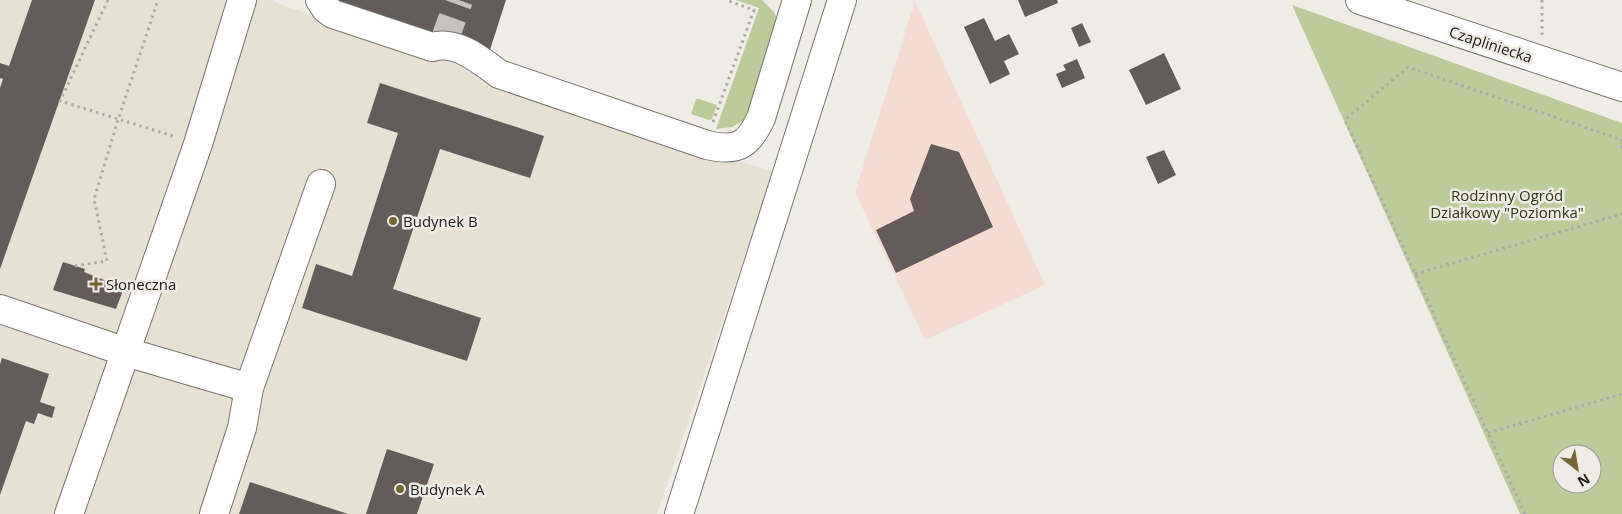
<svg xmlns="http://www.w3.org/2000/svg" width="1622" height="514" font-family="'Open Sans',sans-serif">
<rect width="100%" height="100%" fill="#efece5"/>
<path fill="#e7e1d3" d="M0,0H274L276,3L773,172L657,514H0Z"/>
<path fill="#f5dcd3" d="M915,1L1045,285L925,340L855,192Z"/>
<path fill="#bccb99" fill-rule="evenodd" d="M736,0H762L774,12L779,22L747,119L732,127L716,129L759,8Z
M1292,5L1622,123V514H1520ZM1562,454H1592V484H1562Z
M696,99H699L717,105L712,119L709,120L691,114Z"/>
<path fill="#635c5b" d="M32,0H95L0,269V88L3,79L0,78V63L9,66Z
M324,0H506L487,59Z
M1018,0H1057L1058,3L1025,17Z
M984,18L995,41L1009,34L1019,54L1004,61L1010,74L990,84L964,27Z
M1082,23L1091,42L1079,47L1071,28Z
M1164,53L1181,89L1146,105L1129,70Z
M1077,59L1085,78L1062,88L1056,74L1066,70L1063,65Z
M380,83L544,136L530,178L440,149L393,289L481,318L467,361L302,308L316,264L352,276L398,133L367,123Z
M931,144L959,152L993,227L896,273L876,230L914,211L910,199Z
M1164,150L1176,175L1158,184L1146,157Z
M63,262L85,269L84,272L124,288L116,309L53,290Z
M2,358L49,374L40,402L55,407L52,418L38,413L34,424L26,421L0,495V364Z
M387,449L434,464L417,514H366Z
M250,482L348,514H239Z"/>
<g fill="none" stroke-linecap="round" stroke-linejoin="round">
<path stroke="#c6c3bd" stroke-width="28" stroke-dasharray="28 14" stroke-linecap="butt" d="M443,44L459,0"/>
<g stroke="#77756f" stroke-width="30">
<path id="minor" d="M320,0L326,9L333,14L432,47C457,40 480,60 499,74L707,145C737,152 748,146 761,118L797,0
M0,309L126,352L249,388L321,184
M69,514L198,144L242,0
M214,514L242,428L249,388
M679,514L842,0"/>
</g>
<g stroke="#77756f" stroke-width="30">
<path id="major" d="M1360,0L1622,87"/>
</g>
<path stroke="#adaba6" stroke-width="3" stroke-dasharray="2.5 4" stroke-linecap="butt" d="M108,0L60,101L173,136
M1542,0V35
M713,122L754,10L726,0
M1622,139V152
M75,266L107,261L94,199L118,120L158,0
M1415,274L1622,214
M1488,433L1622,394
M1525,514L1345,120L1408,67L1622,140"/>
<use href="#minor" stroke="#fff" stroke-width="28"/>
<use href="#major" stroke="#fff" stroke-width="28"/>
</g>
<g fill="#756633" stroke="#efece5" stroke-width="2">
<circle cx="393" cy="221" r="5"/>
<path d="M93.5 276.5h5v5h5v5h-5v5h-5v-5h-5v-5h5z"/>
<circle cx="400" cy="489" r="5"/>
</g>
<g text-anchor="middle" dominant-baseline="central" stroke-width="5" stroke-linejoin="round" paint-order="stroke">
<g font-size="15" fill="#21201e" stroke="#efece5">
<text transform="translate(1491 44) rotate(18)">Czapliniecka</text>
</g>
<g font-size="15" fill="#2d3613" stroke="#efece5">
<text x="1507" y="195">Rodzinny Ogród<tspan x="1507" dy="17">Działkowy "Poziomka"</tspan></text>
</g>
<g font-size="15" fill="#21201e" stroke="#efece5" text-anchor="start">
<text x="403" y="221">Budynek B</text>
<text x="106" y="284">Słoneczna</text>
<text x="410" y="489">Budynek A</text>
</g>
</g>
<g transform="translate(1577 469) rotate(149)"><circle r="24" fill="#efece5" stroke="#9d9a95"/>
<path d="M0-4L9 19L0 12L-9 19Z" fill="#756633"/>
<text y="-8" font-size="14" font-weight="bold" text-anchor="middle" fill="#21201e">N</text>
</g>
</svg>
